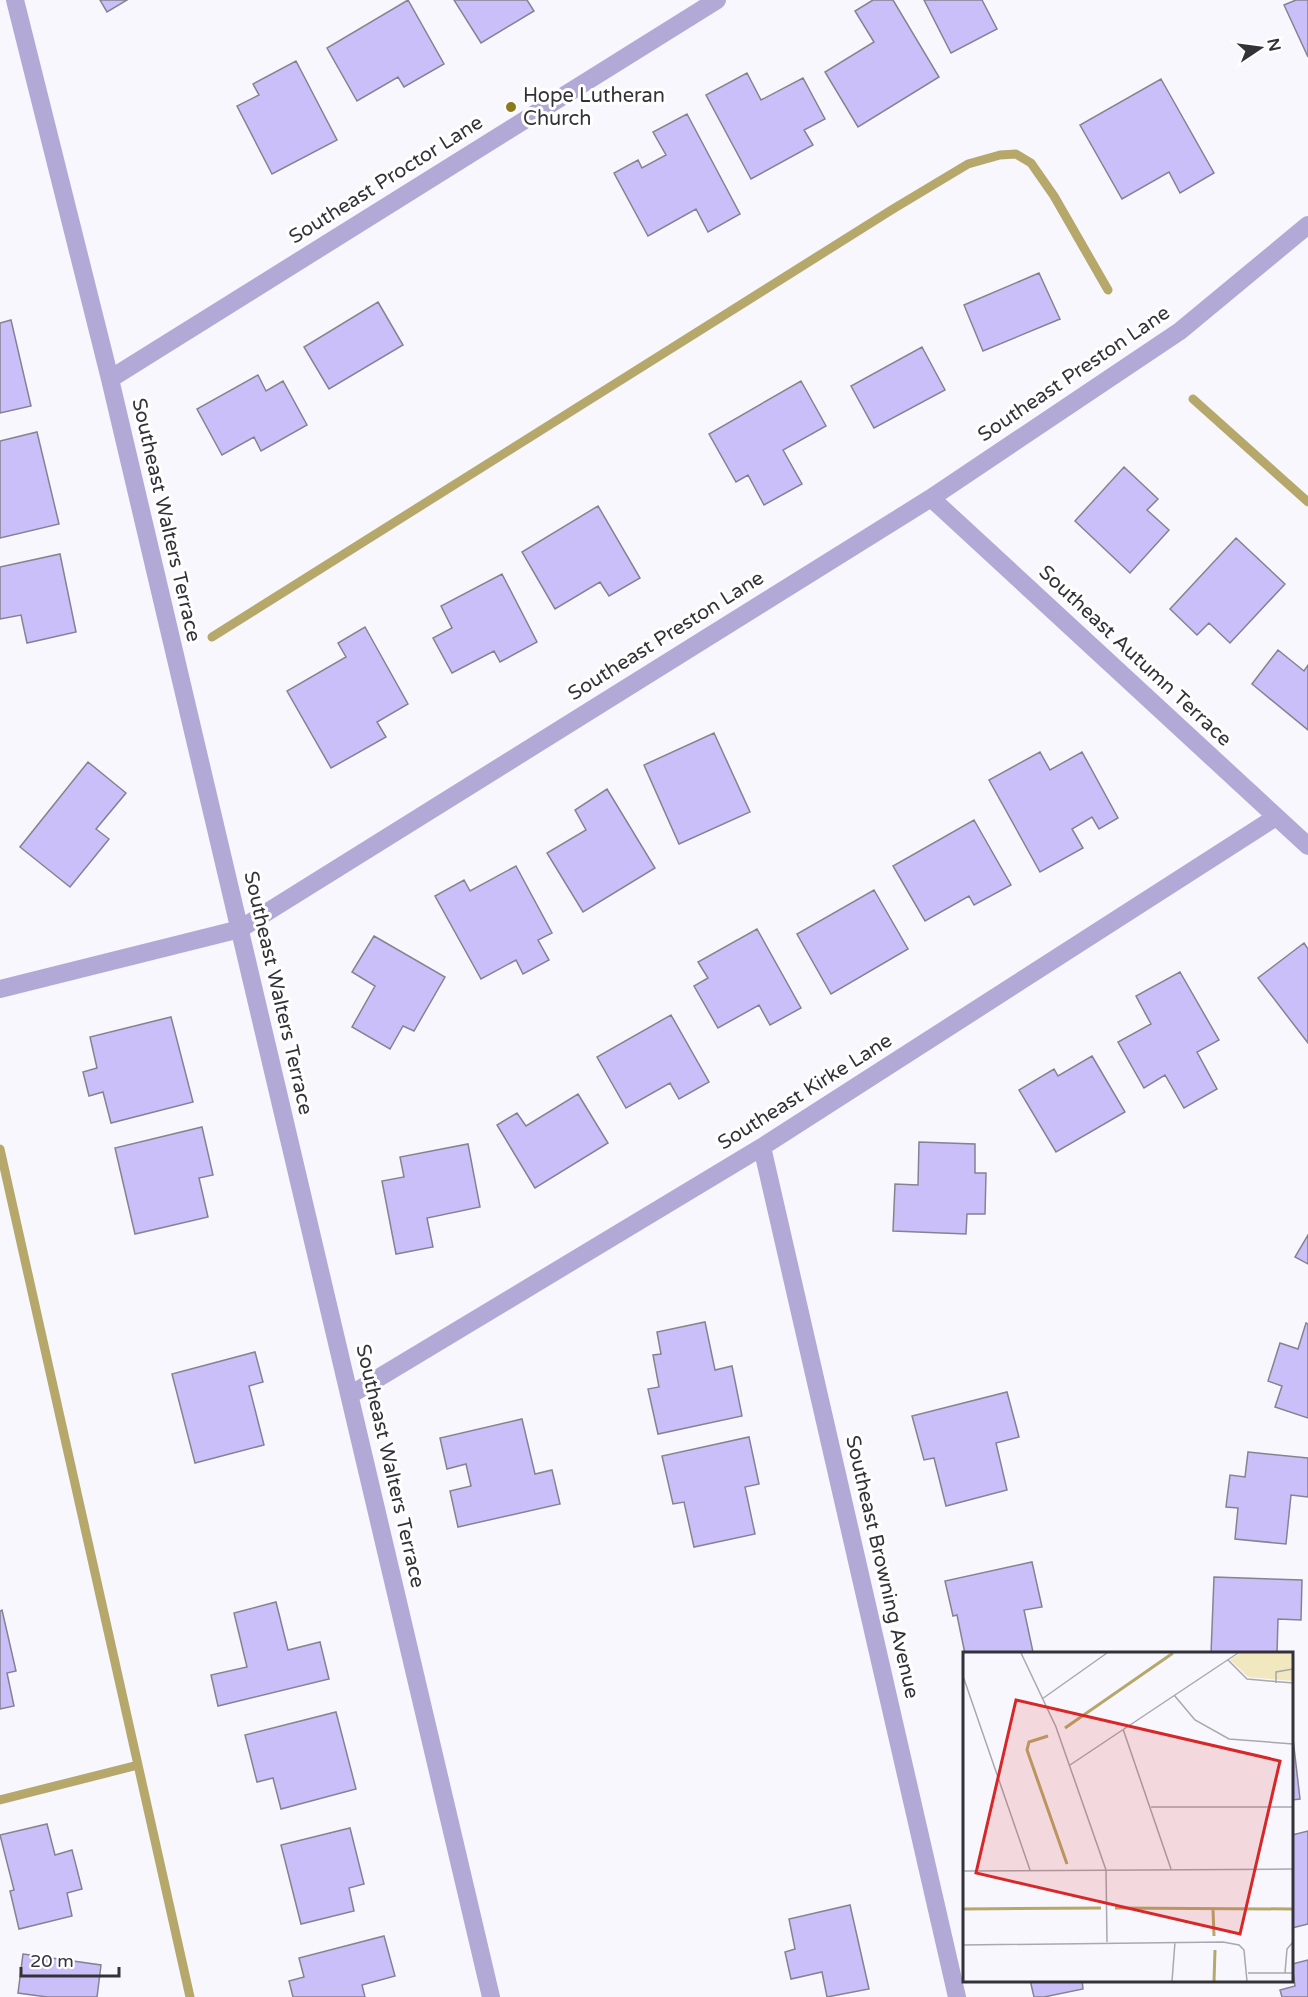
<svg xmlns="http://www.w3.org/2000/svg" width="1308" height="1997" font-family="'Varela Round',sans-serif">
<rect width="100%" height="100%" fill="#f8f7fd"/>
<g fill="none" stroke-linecap="round" stroke-linejoin="round">
<path stroke="#b6a86a" stroke-width="9" d="M1193,399L1308,502
M212,637L893,209L968,164L1000,155L1016,154L1031,163L1054,196L1108,290
M0,1149L190,1997
M0,1800L138,1765"/>
</g>
<path fill="#cbbffa" stroke="#858391" stroke-width="1.5" d="M100,0H127L107,12Z
M408,0L444,64L404,87L398,77L357,101L327,48Z
M454,0H527L534,11L481,43Z
M873,0H893L939,77L858,127L825,72L874,42L855,11Z
M924,0H982L997,29L951,53Z
M1296,0H1308V57L1284,5Z
M296,61L337,140L272,174L237,106L259,95L253,84Z
M747,73L761,100L803,78L825,119L804,130L813,145L751,179L706,95Z
M1161,79L1214,173L1180,193L1169,172L1122,199L1080,125Z
M687,114L740,214L708,232L696,209L648,236L614,173L638,160L642,168L666,155L653,132Z
M1039,273L1060,319L983,351L964,305Z
M378,302L403,345L329,389L304,347Z
M11,320L31,406L0,413V323Z
M922,347L945,390L874,428L851,386Z
M258,375L266,391L283,381L307,425L261,451L254,437L222,455L197,409Z
M801,381L826,426L783,450L802,484L764,505L748,475L736,482L709,434Z
M37,432L59,524L0,538V441Z
M1124,467L1158,499L1147,510L1169,530L1130,573L1075,521Z
M598,506L640,578L609,596L600,582L555,609L522,552Z
M1236,538L1285,584L1230,643L1209,623L1197,635L1170,609Z
M60,554L76,632L27,643L21,615L0,619V567Z
M502,574L537,642L500,662L494,651L452,673L433,638L452,628L441,606Z
M365,627L408,704L377,722L386,737L331,768L287,691L346,657L338,643Z
M1278,650L1304,671L1308,665V730L1252,684Z
M714,733L750,812L679,844L644,765Z
M1040,752L1050,770L1082,752L1118,818L1099,829L1092,817L1072,829L1083,848L1040,872L989,780Z
M88,762L126,793L96,829L109,839L70,887L20,847Z
M607,789L655,868L583,912L547,853L586,830L575,810Z
M974,820L1011,885L974,905L969,896L925,921L893,866Z
M516,866L552,933L538,940L549,960L523,974L516,960L481,979L435,896L464,880L470,891Z
M874,890L908,949L831,994L797,934Z
M757,929L801,1008L770,1025L759,1005L718,1028L694,986L708,978L698,962Z
M374,936L445,977L414,1031L403,1026L390,1049L352,1027L375,986L352,972Z
M1304,943L1308,949V1043L1258,978Z
M1180,972L1219,1040L1197,1052L1217,1089L1184,1108L1165,1075L1144,1088L1118,1042L1151,1024L1136,996Z
M671,1015L709,1082L679,1099L670,1083L626,1108L597,1057Z
M171,1017L193,1102L111,1123L103,1092L89,1096L83,1072L97,1068L90,1037Z
M1092,1056L1125,1112L1056,1152L1019,1090L1054,1069L1058,1076Z
M578,1094L608,1143L535,1188L497,1125L517,1113L526,1126Z
M202,1127L213,1175L199,1178L208,1217L135,1234L115,1148Z
M919,1142L975,1144V1173H986L985,1214H967L966,1234L893,1231L895,1184L918,1185Z
M468,1144L480,1207L427,1218L433,1247L396,1254L382,1181L404,1177L400,1157Z
M1308,1235V1264L1295,1257Z
M705,1322L715,1370L732,1366L742,1416L658,1434L648,1389L659,1387L653,1355L661,1354L657,1332Z
M1306,1323L1308,1324V1418L1275,1407L1282,1386L1268,1381L1280,1343L1298,1349Z
M255,1352L263,1382L249,1386L264,1445L195,1463L172,1374Z
M1007,1392L1019,1437L996,1443L1007,1490L946,1506L934,1458L924,1460L912,1416Z
M522,1419L535,1474L552,1470L560,1504L458,1527L450,1491L471,1486L466,1464L447,1469L440,1438Z
M749,1437L759,1484L745,1487L755,1534L694,1547L684,1502L673,1504L662,1456Z
M1248,1452L1308,1458V1497L1291,1495L1286,1544L1235,1539L1238,1508L1226,1507L1230,1475L1245,1477Z
M1032,1562L1042,1607L1024,1610L1033,1652L965,1654L957,1615L953,1616L945,1581Z
M1214,1577L1302,1580L1301,1620L1278,1619L1277,1654H1211Z
M276,1602L288,1650L320,1642L329,1679L218,1706L211,1675L247,1667L234,1613Z
M2,1610L16,1671L7,1673L14,1706L0,1709V1611Z
M336,1712L356,1789L281,1809L273,1778L257,1782L245,1735Z
M1292,1730L1300,1799L1292,1800Z
M47,1824L55,1855L72,1850L82,1889L67,1893L72,1916L19,1929L10,1891L14,1890L0,1835Z
M350,1828L364,1884L349,1888L354,1911L301,1924L281,1845Z
M1308,1831V1924L1292,1928V1835Z
M850,1905L869,1989L827,1997L822,1972L791,1979L785,1952L795,1949L789,1919Z
M384,1936L395,1976L362,1985L365,1997H293L289,1981L304,1977L299,1958Z
M23,1954L101,1965L97,1997H47L18,1993Z
M1308,1960V1997H1282L1280,1990L1295,1986L1292,1964Z
M1030,1980H1082L1083,1989L1044,1997H1034Z"/>
<g fill="none" stroke-linecap="round" stroke-linejoin="round">
<path stroke="#b2a9d6" stroke-width="18" d="M15,0L110,379L491,1997
M110,379L717,0
M931,498L1308,846
M0,989L240,929L931,498L1180,331L1308,225
M762,1147L957,1997
M350,1395L762,1147L1276,817"/>
</g>
<circle fill="#8d791e" stroke="#fff" stroke-width="2" cx="511" cy="107" r="6"/>
<g text-anchor="middle" dominant-baseline="central" stroke-width="6" stroke-linejoin="round" paint-order="stroke">
<g font-size="20" fill="#333238" stroke="#fff" text-anchor="start">
<text x="523" y="96">Hope Lutheran<tspan x="523" dy="23">Church</tspan></text>
</g>
<g font-size="20" fill="#333238" stroke="#fff">
<text transform="translate(386 180) rotate(-32)">Southeast Proctor Lane</text>
<text transform="translate(1074 374) rotate(-34)">Southeast Preston Lane</text>
<text transform="translate(166 520) rotate(77)">Southeast Walters Terrace</text>
<text transform="translate(666 636) rotate(-32)">Southeast Preston Lane</text>
<text transform="translate(1135 656) rotate(43)">Southeast Autumn Terrace</text>
<text transform="translate(278 993) rotate(77)">Southeast Walters Terrace</text>
<text transform="translate(805 1092) rotate(-32)">Southeast Kirke Lane</text>
<text transform="translate(390 1466) rotate(77)">Southeast Walters Terrace</text>
<text transform="translate(882 1567) rotate(77)">Southeast Browning Avenue</text>
</g>
</g>
<g transform="translate(963 1652)">
<rect width="330" height="330" fill="#f8f7fd"/>
<path d="M277,1H330V29L285,25L267,8Z" fill="#f2e8c0"/>
<path fill="none" stroke="#b6a86a" stroke-width="3" d="M102,76L210,1M85,84L66,90L64,98L104,212M152,256L330,257M0,257L138,256M250,257L251,284M251,329L252,298"/>
<path fill="none" stroke="#a9a8ae" stroke-width="1.5" d="M58,1L93,75L143,218L144,290M265,8L284,27L330,31M0,24L67,218M313,31V20L330,17M211,43L232,68L266,87L330,92M79,47L144,1M160,77L208,217M107,113L275,1M188,155H330M0,219L330,217M0,293L260,290L276,293L281,298L284,329M285,321H330M322,321L324,297L330,290M209,329L212,290"/>
<path fill="#d62828" fill-opacity="0.15" stroke="#d62828" stroke-width="3" d="M53,48L317,109L277,282L13,221Z"/>
<rect width="330" height="330" fill="none" stroke="#333238" stroke-width="3"/>
</g>
<g transform="translate(1260 48) rotate(77)" stroke="#ffffff" stroke-width="4.5" paint-order="stroke">
<path d="M0-4.5L10 22L0 15L-10 22Z" fill="#333238"/>
<text y="-9" font-size="16" font-weight="bold" text-anchor="middle" fill="#333238">N</text>
</g>
<path d="M21 1967v9h98v-9" fill="none" stroke="#333238" stroke-width="3"/>
<text x="30" y="1967" font-size="18" fill="#333238" stroke="#ffffff" stroke-width="4.5" paint-order="stroke">20 m</text>
</svg>
